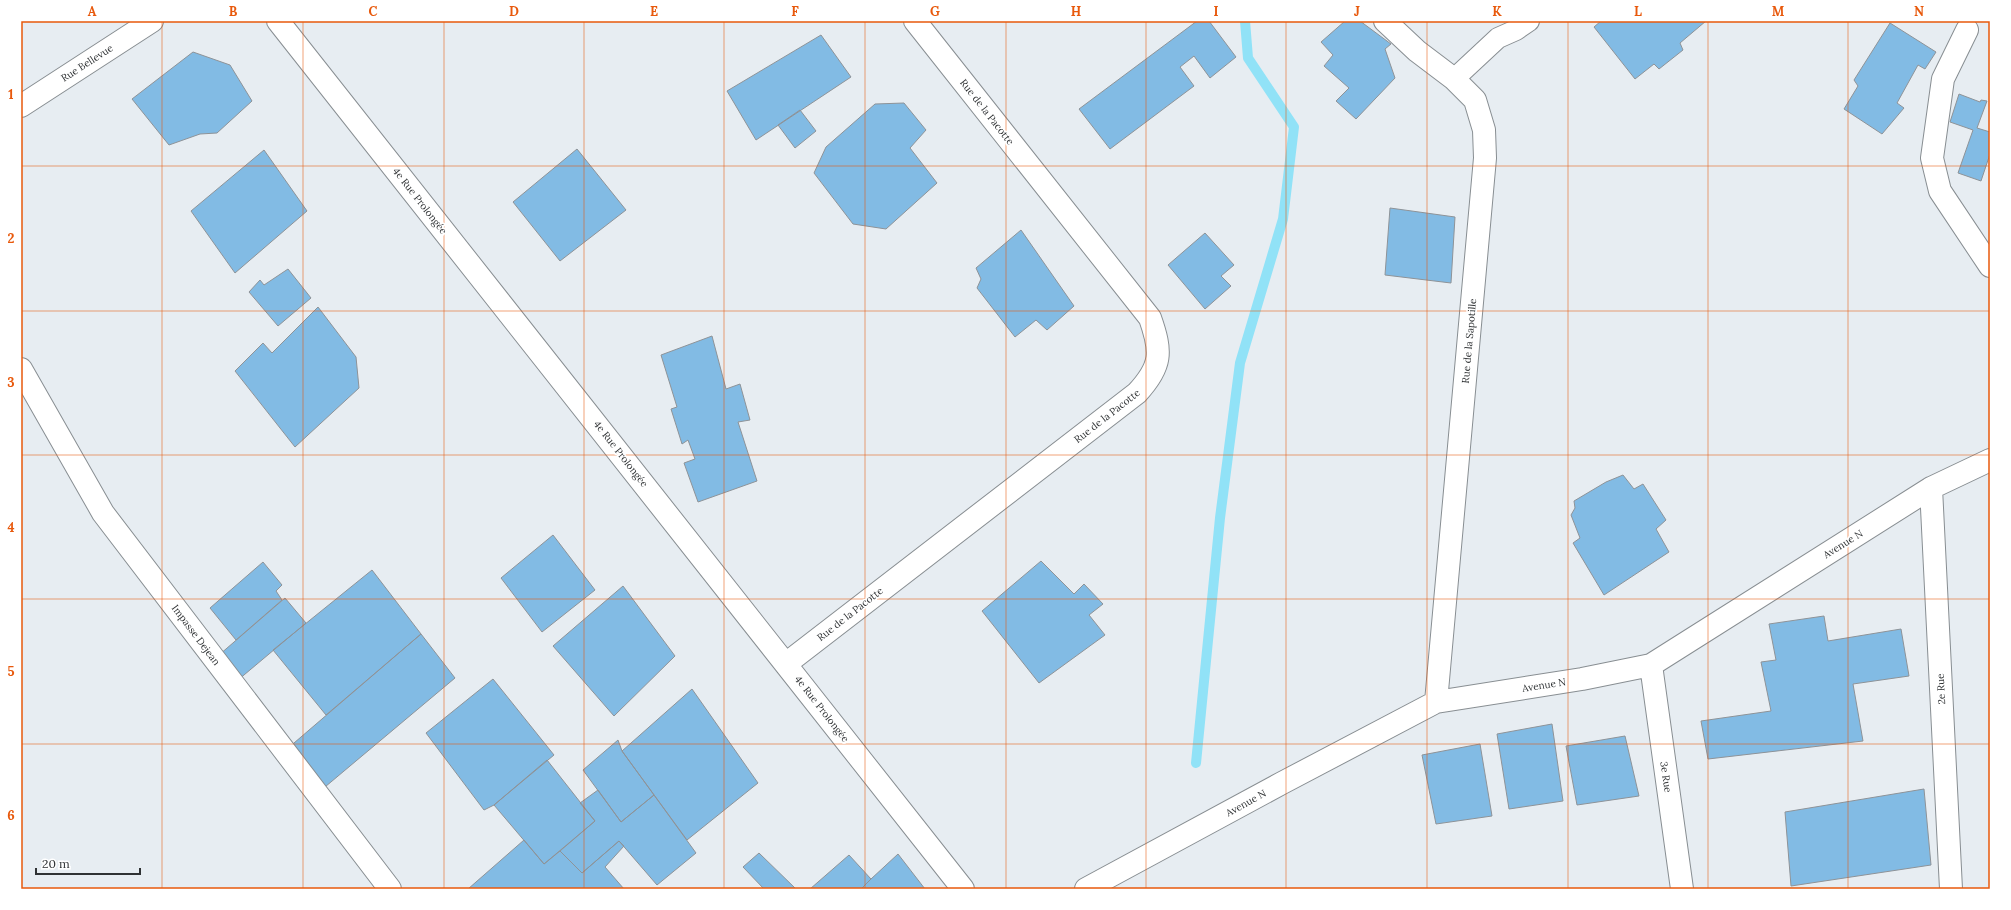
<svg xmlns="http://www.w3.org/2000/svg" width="2011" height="910" font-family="Lora,serif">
<rect width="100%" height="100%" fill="#e7edf2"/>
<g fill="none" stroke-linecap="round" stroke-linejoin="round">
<path stroke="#91e2f7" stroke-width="10" d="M1196,763L1220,518L1240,363L1283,219L1294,127L1248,58L1245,21"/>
</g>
<path fill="#82bbe4" stroke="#8e9398" d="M1197,21H1209L1236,57L1210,78L1194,56L1180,67L1194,86L1110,149L1079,109Z
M1345,21H1360L1391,44L1385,49L1395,78L1356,119L1336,101L1349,88L1324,66L1333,55L1321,42Z
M1601,21H1706L1680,43L1683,50L1659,69L1654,64L1635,79L1594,27Z
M1890,23L1936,52L1925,69L1918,65L1897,103L1904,108L1882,134L1844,109L1858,86L1854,80Z
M821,35L851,77L756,140L727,91Z
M193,52L230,65L252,101L217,133L200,134L169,145L132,99Z
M1959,94L1980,102L1981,100L1987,101L1977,128L1990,132V154L1981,181L1958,173L1973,130L1950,122Z
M904,103L926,130L910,148L937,183L886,229L853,224L814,173L826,147L875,104Z
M800,110L816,131L795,148L778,125Z
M577,149L626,210L560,261L513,202Z
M264,150L307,211L235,273L191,211Z
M1390,208L1455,217L1451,283L1385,275Z
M1021,230L1074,306L1047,330L1036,320L1015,337L977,288L981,279L976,268Z
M1205,233L1234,265L1221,276L1231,286L1205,309L1168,265Z
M288,269L311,298L278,326L249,292L260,280L264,285Z
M318,307L356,357L359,388L295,447L235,371L263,343L272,353Z
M712,336L726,389L740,384L750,420L738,422L757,481L698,502L684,463L695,459L688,440L682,444L671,409L677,407L661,355Z
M1623,475L1634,489L1643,484L1666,520L1656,529L1669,552L1604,595L1573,543L1580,538L1571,515L1575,508L1574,501L1606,482Z
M553,535L595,590L542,632L501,578Z
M1041,561L1074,594L1084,584L1103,604L1089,615L1105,635L1039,683L982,611Z
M263,562L282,585L276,591L282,600L236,640L210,608Z
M372,570L421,634L326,715L273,650Z
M623,586L675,656L614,716L553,646Z
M285,598L306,623L238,680L219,655Z
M1824,616L1828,641L1901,629L1909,676L1853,684L1863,741L1708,759L1701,721L1771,711L1761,662L1776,660L1769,624Z
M421,634L455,678L319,792L287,749Z
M493,679L554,755L494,805L484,810L426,733Z
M692,689L758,783L687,840L622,751Z
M1552,724L1563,801L1509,809L1497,734Z
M1625,736L1639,796L1577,805L1566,746Z
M618,740L622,751L654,795L621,822L583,770Z
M1480,744L1492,816L1436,824L1422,755Z
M547,760L595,821L544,864L494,805Z
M1924,789L1931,865L1791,886L1785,812Z
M598,790L621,822L654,795L696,853L657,885L619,841L582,873L560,851L595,821L580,803Z
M524,840L544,864L560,851L582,873L619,841L624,846L605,867L624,889H468Z
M759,853L796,889H764L743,867Z
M898,854L925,889H861L871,879Z
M849,855L871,879L861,889H810Z"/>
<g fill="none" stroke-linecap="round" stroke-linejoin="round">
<g stroke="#888e92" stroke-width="22">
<path id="service" d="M1454,79L1498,38L1516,30L1529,21"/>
</g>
<g stroke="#888e92" stroke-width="24">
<path id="minor" d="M278,21L963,889
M1385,21L1417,51L1454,79L1475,100L1484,130L1485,158L1436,702
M1967,30L1943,79L1932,158L1940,191L1990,266
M21,106L152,21
M21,369L103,513L390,889
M1931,488L1951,889
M787,663L1137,393C1162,366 1162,352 1150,318L915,21
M1651,665L1682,889
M1086,889L1282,783L1436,702L1582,679L1651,665L1931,488L1990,460"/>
</g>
<use href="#service" stroke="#fff" stroke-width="20"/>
<use href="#minor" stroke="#fff" stroke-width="22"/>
</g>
<path fill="none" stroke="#e8590c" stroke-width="1" stroke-opacity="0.55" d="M162,21V889M303,21V889M444,21V889M584,21V889M724,21V889M865,21V889M1006,21V889M1146,21V889M1286,21V889M1427,21V889M1568,21V889M1708,21V889M1848,21V889M21,166H1990M21,311H1990M21,455H1990M21,599H1990M21,744H1990"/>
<g text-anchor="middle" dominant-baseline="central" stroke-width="3.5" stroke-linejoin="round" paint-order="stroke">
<g font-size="10" fill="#2f3234" stroke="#fff">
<text transform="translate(87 63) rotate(-33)">Rue Bellevue</text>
<text transform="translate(987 112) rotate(52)">Rue de la Pacotte</text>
<text transform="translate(420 201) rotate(52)">4e Rue Prolongée</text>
<text transform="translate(1469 341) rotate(-85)">Rue de la Sapotille</text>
<text transform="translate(1107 416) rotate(-38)">Rue de la Pacotte</text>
<text transform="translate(621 454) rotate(52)">4e Rue Prolongée</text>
<text transform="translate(1843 544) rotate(-32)">Avenue N</text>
<text transform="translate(850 614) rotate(-38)">Rue de la Pacotte</text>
<text transform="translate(196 635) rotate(53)">Impasse Dejean</text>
<text transform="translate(1544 685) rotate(-9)">Avenue N</text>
<text transform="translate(1941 689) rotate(-93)">2e Rue</text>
<text transform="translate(822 709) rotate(52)">4e Rue Prolongée</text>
<text transform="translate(1666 777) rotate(82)">3e Rue</text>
<text transform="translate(1246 803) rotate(-29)">Avenue N</text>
</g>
</g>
<rect width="2011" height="910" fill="none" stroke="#ffffff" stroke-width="44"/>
<path d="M36 868v6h104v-6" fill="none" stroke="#2f3234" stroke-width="2"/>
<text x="42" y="868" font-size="12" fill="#2f3234" stroke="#ffffff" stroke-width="3" paint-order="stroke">20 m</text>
<rect x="22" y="22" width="1967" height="866" fill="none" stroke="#e8590c" stroke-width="1.5"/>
<g font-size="13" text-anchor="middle" font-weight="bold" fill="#e8590c">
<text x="92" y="16">A</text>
<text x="233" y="16">B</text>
<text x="373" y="16">C</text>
<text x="514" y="16">D</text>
<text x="654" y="16">E</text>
<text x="795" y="16">F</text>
<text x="935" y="16">G</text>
<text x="1076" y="16">H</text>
<text x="1216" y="16">I</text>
<text x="1357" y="16">J</text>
<text x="1497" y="16">K</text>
<text x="1638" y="16">L</text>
<text x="1778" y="16">M</text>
<text x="1919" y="16">N</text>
<text x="11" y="99">1</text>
<text x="11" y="243">2</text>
<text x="11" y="387">3</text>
<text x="11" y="532">4</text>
<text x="11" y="676">5</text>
<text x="11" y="820">6</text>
</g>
</svg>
